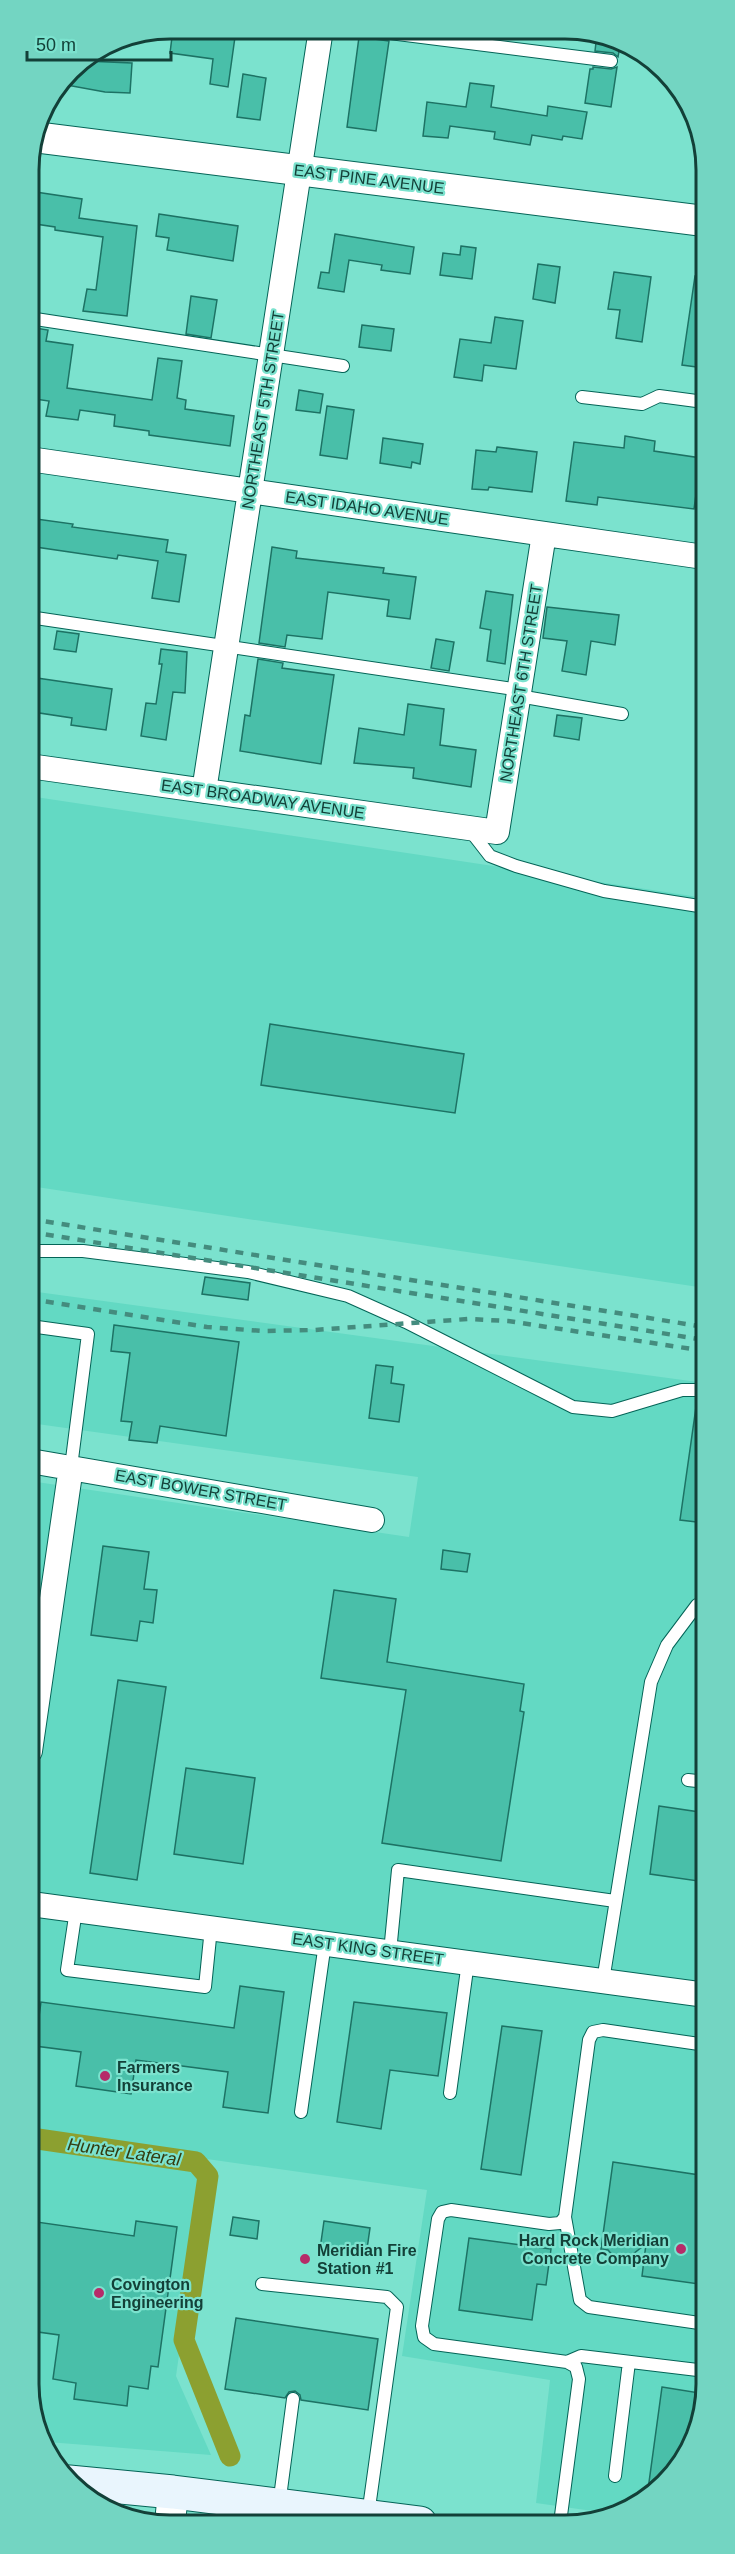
<svg xmlns="http://www.w3.org/2000/svg" width="735" height="2554" font-family="Arial,sans-serif">
<rect width="100%" height="100%" fill="#7be2ce"/>
<path fill="#63d9c3" d="M29,796L705,898V1288L30,1186Z
M30,1291L705,1383L706,2393L696,2438L671,2477L635,2507L614,2514L536,2503L550,2380L402,2356L427,2190L207,2159L176,2376L211,2455L48,2442L31,2411L30,1481L409,1537L418,1477L30,1423Z"/>
<g fill="none" stroke-linecap="round" stroke-linejoin="round">
<path stroke="#8ca030" stroke-width="21" d="M31,2138L196,2162L208,2176L184,2340L230,2456"/>
</g>
<path fill="#49bfa9" stroke="#1d7264" stroke-width="1.5" d="M173,29H195L194,31L235,37L228,87L210,84L213,59L170,53Z
M597,34L620,46L618,57L613,53L595,51Z
M359,37L389,41L376,131L347,127Z
M84,61L132,63L130,93L105,92L61,84L70,70Z
M593,67L611,69L617,67L611,107L585,103L590,69H593Z
M243,74L266,78L260,120L237,117Z
M470,83L494,86L491,107L547,116L548,106L587,112L582,139L563,136L562,140L532,135L530,145L494,139L495,132L450,126L448,138L423,136L427,102L466,107Z
M29,191L82,199L79,218L137,226L127,316L83,311L87,289L96,290L103,237L55,230V227L29,223Z
M159,214L238,226L233,261L167,250L169,238L156,236Z
M335,234L414,247L410,274L381,270L382,265L349,260L344,292L318,288L321,272L329,273Z
M461,246L476,248L472,279L440,275L443,253L460,255Z
M538,264L560,267L555,303L533,299Z
M614,272L651,277L642,342L616,338L620,310L608,309Z
M695,276L704,277V368L682,365Z
M191,296L217,300L211,338L186,334Z
M495,317L523,321L516,369L484,365L482,381L454,377L460,339L491,343Z
M362,325L394,329L391,351L359,347Z
M29,327L48,330L46,341L73,345L67,388L152,400L158,358L182,361L177,398L186,400L185,409L234,416L230,446L149,435V431L114,426L115,415L80,410L78,420L46,416L49,401L29,398Z
M299,390L323,394L320,413L296,410Z
M327,406L354,410L347,459L320,455Z
M625,436L655,441L654,451L701,458L694,509L598,497L597,505L566,501L574,442L624,448Z
M383,438L423,444L420,464L412,462L411,468L380,463Z
M497,447L537,452L532,492L489,487L488,490L472,489L476,450L496,452Z
M29,518L73,524L72,527L168,540L166,552L186,555L179,602L152,598L158,561L118,555L117,559L29,546Z
M272,547L297,551L296,558L384,568L383,573L416,577L410,619L387,616L389,600L328,592L322,639L287,635L285,647L259,643Z
M486,591L513,595L505,664L487,661L491,630L480,628Z
M547,607L619,615L615,645L591,641L586,675L562,671L567,641L543,638Z
M57,631L79,634L76,652L54,649Z
M436,639L454,642L449,671L431,668Z
M161,649L187,652L185,693L173,692L166,740L141,736L146,703L156,704L162,664H159Z
M258,659L283,663L282,668L334,675L321,764L240,751L245,715L250,716Z
M37,678L112,689L106,730L71,725L72,718L33,712Z
M408,704L444,709L440,745L476,750L471,787L413,778L414,768L354,763L359,728L404,735Z
M557,715L582,718L579,740L554,736Z
M270,1024L464,1054L455,1113L261,1085Z
M205,1277L250,1283L248,1300L202,1294Z
M114,1325L239,1342L226,1436L160,1426L157,1443L129,1440L132,1422L121,1421L130,1353L111,1351Z
M376,1365L393,1367L391,1383L404,1385L399,1422L369,1418Z
M696,1407L705,1408V1523L680,1520Z
M103,1546L149,1552L144,1589L157,1590L153,1623L140,1621L137,1641L91,1635Z
M443,1550L470,1554L467,1572L441,1569Z
M334,1590L396,1599L387,1662L524,1684L520,1711L524,1712L501,1861L382,1843L406,1690L321,1678Z
M118,1680L166,1687L137,1880L90,1873Z
M186,1768L255,1778L243,1864L174,1854Z
M659,1806L706,1813L698,1881L650,1874Z
M240,1986L284,1992L268,2113L223,2107L228,2072L136,2060L131,2094L76,2086L81,2052L35,2046L41,2002L234,2028Z
M354,2002L447,2013L438,2076L390,2070L381,2129L337,2122Z
M502,2026L542,2031L521,2175L481,2169Z
M613,2162L706,2176V2285L642,2276L646,2244L620,2264L608,2250L601,2249Z
M233,2217L259,2221L257,2239L230,2235Z
M136,2221L177,2227L158,2367L151,2366L148,2389L129,2386L127,2406L74,2399L76,2383L53,2379L59,2335L31,2331V2270L37,2222L134,2236Z
M324,2221L370,2228L366,2256L320,2249Z
M469,2238L551,2249L546,2285L537,2284L532,2320L459,2310Z
M236,2318L378,2339L368,2410L301,2400L300,2395L295,2391L289,2392L285,2398L225,2389Z
M662,2387L706,2394L696,2438L671,2477L647,2497Z"/>
<g fill="none" stroke-linecap="round" stroke-linejoin="round">
<g stroke="#046457" stroke-width="14">
<path id="service" d="M366,30L611,61
M29,318L343,366
M582,397L642,404L659,396L704,402
M29,617L520,690
M519,696L622,714
M469,829L490,856L516,866L604,891L705,907
M30,1251H83L248,1272L348,1296L406,1322L573,1407L612,1411L682,1390H705
M30,1326L88,1334L71,1467
M688,1780L706,1782
M76,1910L67,1970L205,1987L211,1928
M390,1952L398,1870L615,1901
M603,1981L651,1682L667,1645L697,1605
M450,2093L468,1962
M301,2112L325,1943
M565,2217L580,2300L589,2307L706,2324
M262,2284L387,2297L397,2307L368,2515
M567,2362L581,2356L706,2371
M615,2476L629,2362
M279,2505L293,2399
M560,2523L579,2379L576,2367L567,2362L434,2344L424,2337L422,2326L438,2219L442,2212L451,2210L549,2224L560,2223L565,2217L589,2040L593,2032L603,2030L706,2045"/>
</g>
<g stroke="#046457" stroke-width="26">
<path id="minor" d="M29,459L704,557
M29,766L497,832L544,534
M204,791L321,29
M30,1461L372,1520
M30,1751L71,1467
M31,1904L706,1995"/>
</g>
<g stroke="#046457" stroke-width="32">
<path id="tertiary" d="M34,137L704,221
M170,2523L173,2492"/>
</g>
<g stroke="#046457" stroke-width="35">
<path id="secondary" d="M69,2482L173,2492L420,2523"/>
</g>
<use href="#service" stroke="#fff" stroke-width="12"/>
<use href="#minor" stroke="#fff" stroke-width="24"/>
<use href="#tertiary" stroke="#fff" stroke-width="30"/>
<use href="#secondary" stroke="#e9f5fd" stroke-width="33"/>
<path stroke="#448c7e" stroke-width="4.5" stroke-dasharray="8 8" stroke-linecap="butt" d="M30,1219L705,1327
M30,1232L705,1340
M30,1299L207,1327L263,1331L314,1330L468,1319L508,1321L705,1351"/>
</g>
<g fill="#b62c69" stroke="#7be2ce" stroke-width="2">
<circle cx="105" cy="2076" r="6"/>
<circle cx="681" cy="2249" r="6"/>
<circle cx="305" cy="2259" r="6"/>
<circle cx="99" cy="2293" r="6"/>
</g>
<g text-anchor="middle" dominant-baseline="central" stroke-width="4.5" stroke-linejoin="round" paint-order="stroke">
<g font-size="16" fill="#134038" stroke="#7be2ce">
<text transform="translate(369 179) rotate(7)">EAST PINE AVENUE</text>
<text transform="translate(263 410) rotate(-81)">NORTHEAST 5TH STREET</text>
<text transform="translate(367 508) rotate(8)">EAST IDAHO AVENUE</text>
<text transform="translate(521 683) rotate(-81)">NORTHEAST 6TH STREET</text>
<text transform="translate(263 799) rotate(8)">EAST BROADWAY AVENUE</text>
<text transform="translate(201 1490) rotate(10)">EAST BOWER STREET</text>
<text transform="translate(368 1949) rotate(8)">EAST KING STREET</text>
</g>
<g font-size="16" font-weight="bold" fill="#134038" stroke="#7be2ce" text-anchor="start">
<text x="117" y="2067">Farmers<tspan x="117" dy="18">Insurance</tspan></text>
<text x="669" y="2240" text-anchor="end">Hard Rock Meridian<tspan x="669" dy="18">Concrete Company</tspan></text>
<text x="317" y="2250">Meridian Fire<tspan x="317" dy="18">Station #1</tspan></text>
<text x="111" y="2284">Covington<tspan x="111" dy="18">Engineering</tspan></text>
</g>
<g font-size="18" font-style="italic" fill="#343c0f" stroke="#7be2ce">
<text transform="translate(124 2152) rotate(8)">Hunter Lateral</text>
</g>
</g>
<path d="M0 0H735V2554H0ZM170 39H565A131 131 0 0 1 696 170V2384A131 131 0 0 1 565 2515H170A131 131 0 0 1 39 2384V170A131 131 0 0 1 170 39Z" fill="#73d5c2" fill-rule="evenodd"/>
<path fill="none" stroke="#134038" stroke-width="3" d="M170 39H565A131 131 0 0 1 696 170V2384A131 131 0 0 1 565 2515H170A131 131 0 0 1 39 2384V170A131 131 0 0 1 170 39Z"/>
<path d="M27 51v9h144v-9" fill="none" stroke="#134038" stroke-width="3"/>
<text x="36" y="51" font-size="18" fill="#134038" stroke="#7be2ce" stroke-width="4.5" paint-order="stroke">50 m</text>
</svg>
